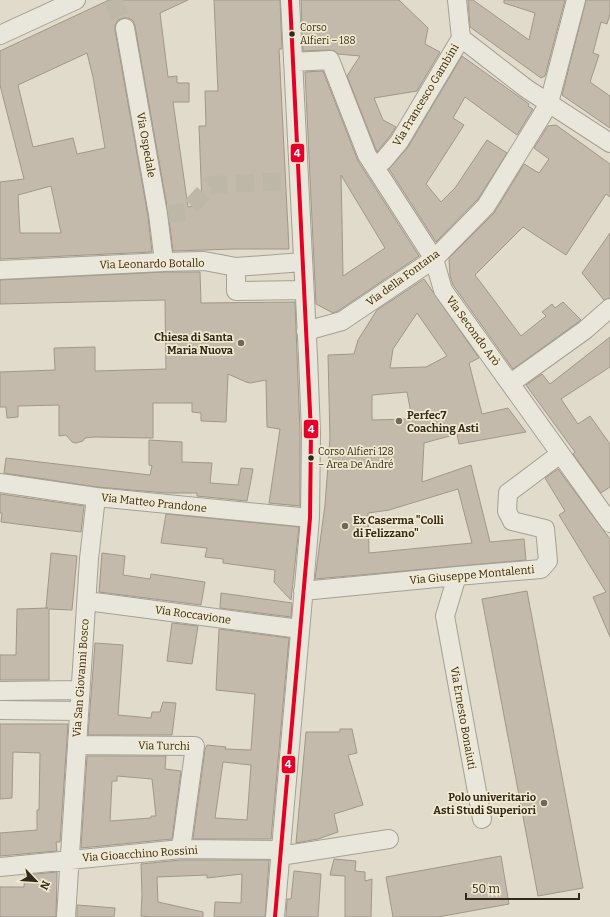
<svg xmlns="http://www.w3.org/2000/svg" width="610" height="917" font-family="Bitter,serif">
<rect width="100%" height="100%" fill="#e0dbca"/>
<path fill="#c4baab" stroke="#a0978a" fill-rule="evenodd" d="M109,0H188L160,13L168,77L177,76V83H189V102H173L188,207L202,205L199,126H206L205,91H218L214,0H280L282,49H279L289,249H235L173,251L168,212L135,26L133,21L129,18H124L118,20L115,25V30L148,216L152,252L0,259V182L24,179L0,85V51ZM87,53L93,77L105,148L77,154L73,138L33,147L18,85ZM51,186L61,233H20L18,195Z
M301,0H399L428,28L425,44L440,52L417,91L374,98L383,120L396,127L390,136L377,152L347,76L360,56L338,54L335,51L330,50L303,51Z
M468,0H473L529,40L535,13L504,3V0H565L545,76L541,78L470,27Z
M586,0H610V14L607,24L601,22L593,53L599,55L590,82L610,96V128L562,95Z
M462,56L529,104L528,106L533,109L517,135L465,97L453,118L464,125L426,184L441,202L455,188L487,140L507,153L478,199L436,242L389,169L408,147Z
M323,71L358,161L419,256L338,311L333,313L316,304L305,72ZM341,175L385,248L343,276L342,220Z
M556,125L610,164V197L606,194L566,255L523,227L475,275L521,336L546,316L542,312L552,304L555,308L563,302L581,320L513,369L453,285L450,276L449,258L494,213L524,164L539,173L549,159L534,148L548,126Z
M610,233V298L604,300L582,273Z
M164,272H200L201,303L295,302L300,432V506L269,503L280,429L267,427L266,380L250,383L246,382L228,374L226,422L201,421V413L192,412V403H153V438L94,437L85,438L83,441L76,443L72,442L66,435L59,436V405L18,406V417L7,418L6,407H0V372L55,370L54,348L95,347V371L166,369L165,300L0,304V280Z
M424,279L479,358L469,363L482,414L508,408L526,432L459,444L457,434L424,443L422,482L471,465L490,542L524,539L526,560L315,579L325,505L330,438L328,355L354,354L358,340L377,310ZM417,313L447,356L426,367L390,368L393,349ZM407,392L412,419L372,420V395ZM458,489L472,543L369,553L368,513L389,510Z
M610,337V367L561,399L578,424L590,416L610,444V487L601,493L573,454L575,452L526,385L542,374L550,384Z
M149,440L182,442V462L212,463L210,483L238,485L241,468L253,469L247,501L197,496V493H167L97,487L4,473L6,458L150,475L152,466L149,465Z
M558,469L610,539V637L593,597L606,592L559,515L565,511L545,478Z
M0,494L84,506L81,532L1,522L2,513H0Z
M166,514L299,527L291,600L274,582L275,570L223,563V559L205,557L207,548L161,543Z
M51,553L77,556L72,610L49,609V680H0V655H16L17,609L48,608H46Z
M102,553L125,556L123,575L150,579L151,574L205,582L201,605L99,592Z
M527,591L583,888L538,896L482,599Z
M221,593L292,603L291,617L220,608Z
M172,623L198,626L192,664L167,661Z
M219,629L289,638L271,839H193L205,749L207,745L226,747L225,749L251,750L255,694L216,690ZM223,762L251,765L247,820L215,818Z
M95,643L123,645L118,715L151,718L152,712H160L163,702L176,703L172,735H88Z
M0,724H68L60,842H56L57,851L0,856V833L37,830V810H39L40,753L13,752L12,798L0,799Z
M340,729H352L357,753L348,755L363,805L334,814L338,832L318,839L296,843L306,732H340Z
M87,756H166L165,769L181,771L172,839L81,848ZM117,776L152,779L156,816H151V818L110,821L112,781H117Z
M501,856L509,904L438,917H393L386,877Z
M334,859L356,861L355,871L365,872V881L372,879L371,917H345V876L330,875Z
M181,860H269L265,917H214L215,902L241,903L242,874L207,878V875L157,877L158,902L203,912V917H150L141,916L142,894L141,864Z
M294,871L321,874L318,917H286L287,899H291Z
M57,872L56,917H0V887H24L25,875Z
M77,905L115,908L114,917H77Z"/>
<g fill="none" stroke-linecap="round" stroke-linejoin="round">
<path stroke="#bdb7a7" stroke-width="18" stroke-dasharray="18 9" stroke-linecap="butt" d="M113,0L125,28
M167,214L186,212L211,185L286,181"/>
<g stroke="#a5a094" stroke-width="20">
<path id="minor" d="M457,0L461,38L527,89L610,143
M125,28L158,214L164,262
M0,35L76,0
M293,62L330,60L367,155L434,259L443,290L610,523
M373,164L383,161L399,142L461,38
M236,267V291L304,290
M0,270L164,262L204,261L236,267L303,262
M306,331L342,321L434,259L486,206L542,115L549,103L576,0
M511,383L585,330L610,308
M0,483L96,497L310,518
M457,576L445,616L482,819
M303,591L457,576L541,569L548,561L545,529L512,521L507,511L508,493L560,454
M87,601L300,629
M0,691L80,690
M0,710L79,711
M77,745L195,746L181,849
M280,856L389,839
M0,867L181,849L281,850
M66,917L89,559L96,497
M275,917L310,518L311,432L308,357L290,0"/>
</g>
<use href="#minor" stroke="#e9e6db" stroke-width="18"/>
<g stroke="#f2eacf" stroke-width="7">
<path id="bus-1" d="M275,917L310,518L311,432L290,0"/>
</g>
<use href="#bus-1" stroke="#e4002b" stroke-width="4"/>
</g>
<g fill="#32291d" stroke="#f2eacf" stroke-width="1.5">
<circle cx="292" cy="34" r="3.5"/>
<circle cx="311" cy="458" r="3.5"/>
</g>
<g fill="#6f675a" stroke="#f2eacf" stroke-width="1.5">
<circle cx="241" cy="343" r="4"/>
<circle cx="399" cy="421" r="4"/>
<circle cx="345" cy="526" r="4"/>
<circle cx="544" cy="803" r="4"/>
</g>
<g text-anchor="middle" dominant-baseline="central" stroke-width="3.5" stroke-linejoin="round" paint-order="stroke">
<g font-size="10" fill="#32291d" stroke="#f2eacf" text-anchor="start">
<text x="300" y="28">Corso<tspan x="300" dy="13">Alfieri – 188</tspan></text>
<text x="318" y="452">Corso Alfieri 128<tspan x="318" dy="13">– Area De André</tspan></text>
</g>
<g font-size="11" fill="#32291d" stroke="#f2eacf">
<text transform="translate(426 95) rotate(-59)">Via Francesco Gambini</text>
<text transform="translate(146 145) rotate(80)">Via Ospedale</text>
<text transform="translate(152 264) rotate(-1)">Via Leonardo Botallo</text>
<text transform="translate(403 278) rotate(-36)">Via della Fontana</text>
<text transform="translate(473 331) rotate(54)">Via Secondo Arò</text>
<text transform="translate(154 503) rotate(6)">Via Matteo Prandone</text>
<text transform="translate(472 575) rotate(-5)">Via Giuseppe Montalenti</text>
<text transform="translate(193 615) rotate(8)">Via Roccavione</text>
<text transform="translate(81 678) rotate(-86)">Via San Giovanni Bosco</text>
<text transform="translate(463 718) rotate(80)">Via Ernesto Bonaiuti</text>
<text transform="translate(164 746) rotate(1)">Via Turchi</text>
<text transform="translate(140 854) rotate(-4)">Via Gioacchino Rossini</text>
</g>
<g font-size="11" font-weight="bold" fill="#32291d" stroke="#f2eacf" text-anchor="end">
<text x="233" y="337">Chiesa di Santa<tspan x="233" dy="13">Maria Nuova</tspan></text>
<text x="407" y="415" text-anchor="start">Perfec7<tspan x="407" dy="13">Coaching Asti</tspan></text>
<text x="353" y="520" text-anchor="start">Ex Caserma "Colli<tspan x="353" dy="13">di Felizzano"</tspan></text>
<text x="536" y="797">Polo univeritario<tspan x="536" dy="13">Asti Studi Superiori</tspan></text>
</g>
</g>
<g stroke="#f2eacf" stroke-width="1.5">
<rect x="290" y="143" width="15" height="20" rx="4" fill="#e4002b"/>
<rect x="303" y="419" width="16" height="20" rx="4" fill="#e4002b"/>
<rect x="281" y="755" width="15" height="19" rx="4" fill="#e4002b"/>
</g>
<g font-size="11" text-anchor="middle" font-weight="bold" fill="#fff">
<text x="297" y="157">4</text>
<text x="311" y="433">4</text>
<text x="288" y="768">4</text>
</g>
<g transform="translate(36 881) rotate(115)" stroke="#f2eacf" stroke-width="3" paint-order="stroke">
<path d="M0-3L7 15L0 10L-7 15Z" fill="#32291d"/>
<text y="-6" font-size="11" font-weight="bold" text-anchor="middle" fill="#32291d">N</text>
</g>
<path d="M466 893v6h113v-6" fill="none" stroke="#32291d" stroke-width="2"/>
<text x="472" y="893" font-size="12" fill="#32291d" stroke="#f2eacf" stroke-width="3" paint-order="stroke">50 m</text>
</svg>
